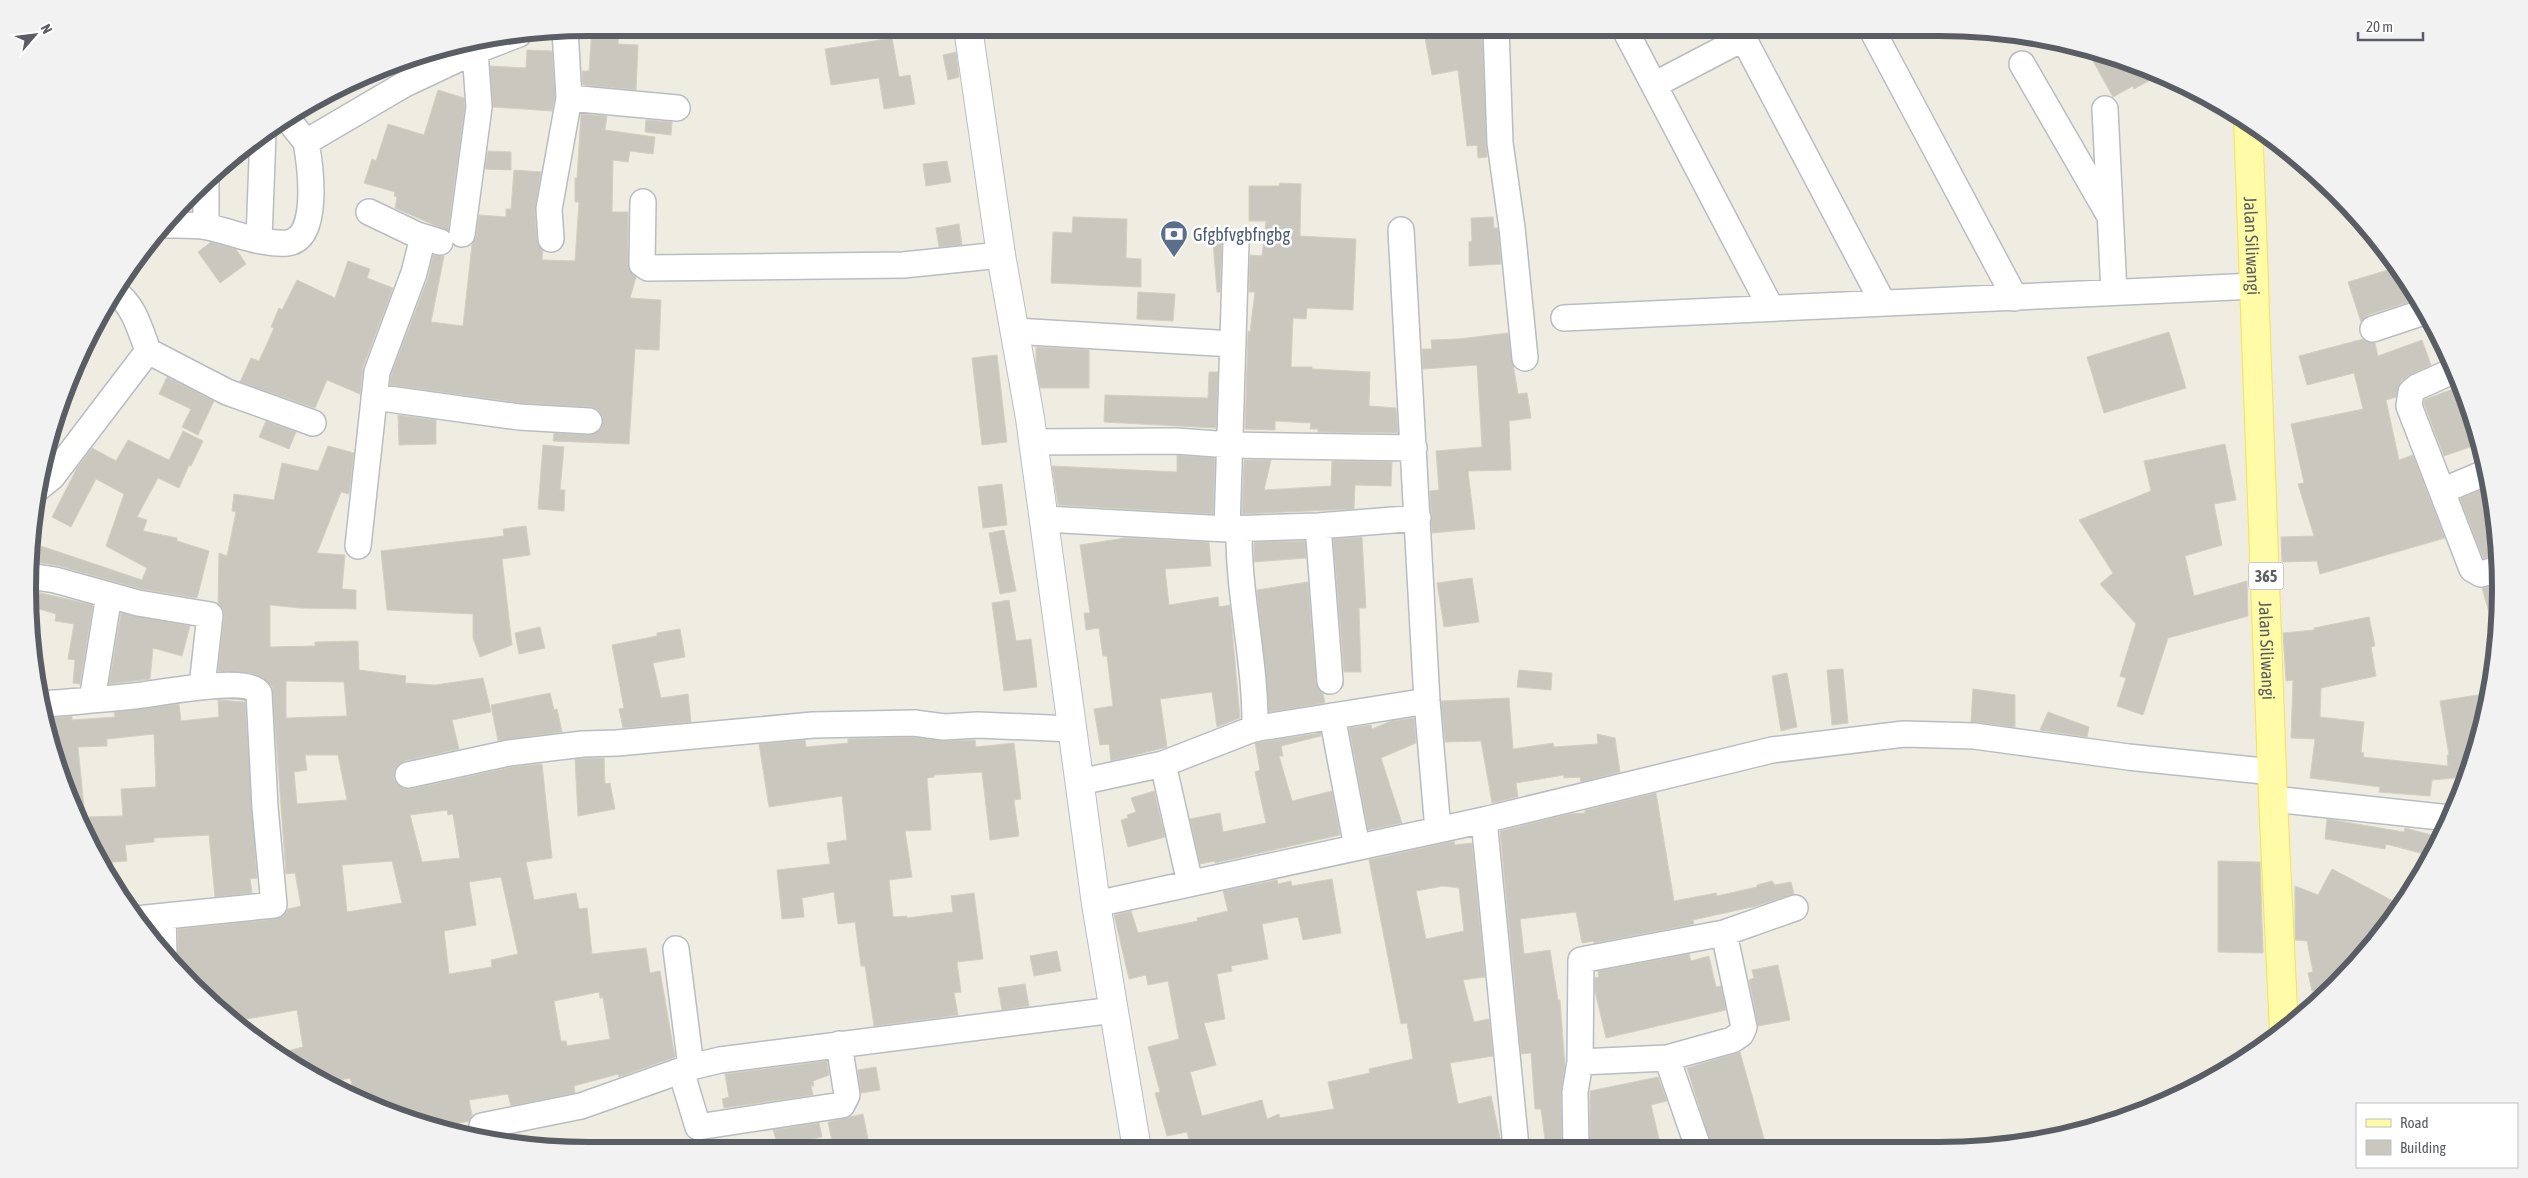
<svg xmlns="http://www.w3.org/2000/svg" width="2528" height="1178" font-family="'Asap Condensed',sans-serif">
<rect width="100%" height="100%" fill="#efede2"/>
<path fill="#cac7bf" stroke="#d4d0c0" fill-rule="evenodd" d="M592,28H619L618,44L638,45L636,90L583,85L582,71H589Z
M1455,28H1482L1487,157L1478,158L1477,145L1467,146L1458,70L1432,75L1424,33Z
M892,38L899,77L910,75L915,104L884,109L879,78L831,85L825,49Z
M527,50L552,51L555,97L552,111L493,107L490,66L526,68Z
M2087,50L2154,70L2161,74L2134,89L2133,86L2113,97Z
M956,52L959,77L948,80L943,55Z
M438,90L464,98L465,107L448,231L395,208L397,197L394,196L395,192L364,183L372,159L376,161L388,124L424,135Z
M581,114L607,116L605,130L655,137L653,154L630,151L628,162L613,160L612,212H628V264L630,271L636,277L630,298L661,300L659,350L635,349L629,444L553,441L554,433L589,435L601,429L603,422L602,415L597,409L590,407L520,403L390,385L391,375L428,278L433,255L444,256L431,322L463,326L472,244L476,236L479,215L506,217V209H511L514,170L541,172L535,210L537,240L543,250L542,260L575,261L579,202H575V178H577Z
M646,120L672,122L671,135L645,132Z
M488,151L511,152V170L485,169Z
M947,161L951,182L926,186L923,164Z
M1280,183L1301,184L1300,236L1356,239L1353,310L1307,308L1306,319L1293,318L1291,367H1312V369L1370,372L1369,406L1396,408L1398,433L1318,432V429H1310L1311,423L1275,421V430L1245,429L1248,331L1250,332L1255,292H1249L1250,255L1262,256L1266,221H1249V186H1279Z
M1073,217L1127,219L1126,258L1141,259V287L1051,283L1053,232L1072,233Z
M1493,217L1494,228H1498L1501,264L1469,266V242L1472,241L1471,218Z
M959,224L962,245L939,247L936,228Z
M1231,229L1224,235L1222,242L1220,292H1217L1212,230Z
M211,242L236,249L246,264L220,283L198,252Z
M348,261L370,269L367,278L393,288L363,367L360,394L327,380L315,408L240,382L251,358L259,361L274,328L271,327L279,308L282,310L297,280L335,298Z
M2398,267L2418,299L2368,315L2361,322L2348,282Z
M1138,292L1175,294L1173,321L1137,319Z
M2169,332L2186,388L2104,413L2087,357Z
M1508,333L1518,394L1527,393L1531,418L1509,421L1511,470L1468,471L1475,529L1432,533L1430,491L1439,490L1436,451L1482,447L1477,365L1423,369L1422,349H1432L1431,340L1459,339Z
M2363,339L2375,343L2378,356L2422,340L2431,365L2408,376L2401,381L2396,397L2386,400L2399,460L2413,455L2445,538L2320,574L2317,561L2282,562L2281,537L2314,536L2298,484L2304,483L2291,424L2363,409L2354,373L2307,385L2299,356Z
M1036,347L1089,350V388H1040L1036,364Z
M997,355L1007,442L982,445L972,358Z
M1209,372H1218L1216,428L1104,422L1105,395L1208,398Z
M167,377L214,401L198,435L182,427L191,409L159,394Z
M2461,386L2479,444L2444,456L2424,404V400Z
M398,415L436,420V444L399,445Z
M266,421L296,432L289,449L259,437Z
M183,431L203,441L191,466L189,465L179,488L158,478L137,517L147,520L143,531L177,538V541L209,551L197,598L141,589L59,566L36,562L41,546L142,580L147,568L106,546L124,494L96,479L71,527L52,517L77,468L92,448L116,461L128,440L169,460Z
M2225,444L2236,500L2214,504L2222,545L2185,556L2194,596L2247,581L2248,616L2168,638L2143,715L2117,706L2126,678L2120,676L2136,624L2100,584L2113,573L2079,520L2151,491L2144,461Z
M543,445L564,447L560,490H565L564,511L538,509Z
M328,446L354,453L349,494L341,492L317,553L345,555L342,589L356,590V609L300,608L270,605V647L315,646V642L358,641L359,670L406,676L405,683L435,685L483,678L491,712L452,720L459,749L404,761L395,770L394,779L403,788L411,789L511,767L542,764L552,858L526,862L534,900L576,893L579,909L587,908L592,954L646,948L650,973L660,971L675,1057L619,1077L618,1074L574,1086L575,1093L511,1106L508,1094L469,1100L472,1115L469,1121L439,1128L374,1108L356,1098L350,1078L328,1083L275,1054L303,1047L297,1010L247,1019H229L219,1011L173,963L178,952V929L275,919L283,916L288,909L301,906L295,873L286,874L272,686L253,674L218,671L224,617L223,609L218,603L219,553L227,556L236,512L232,511L234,494L274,500L282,463L318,471ZM286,681L344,682L347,716L286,718ZM305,755H338L347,800L297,804L294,772L307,770ZM447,810L448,815L453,814L460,858L422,862L410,815ZM392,861L402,903L347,912L342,865ZM501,877L518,954L491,960L492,967L449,974L444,931L476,925L469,882ZM599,992L600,998H603L610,1039L567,1046L566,1041H561L554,1001Z
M1177,455L1215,458L1213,514L1058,505L1052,466L1177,472Z
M1244,460H1271L1264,490L1331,486L1332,461L1392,462L1391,486L1355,485L1354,509L1242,514Z
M1002,484L1007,525L983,528L978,487Z
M2490,486L2497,555L2483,558L2460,499Z
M526,526L530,555L502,559L512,645L480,657L473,638V614L387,610L381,551L504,536L503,529Z
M1004,530L1016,591L1000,594L989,533Z
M1362,537L1366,608H1359L1361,672H1344L1333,539Z
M1125,538L1209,542L1211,566L1165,569L1169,605L1218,597L1219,607L1230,605L1240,718L1217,727L1212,692L1160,699L1167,747L1111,761L1109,744L1100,745L1094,709L1113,706L1107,656H1103L1099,628L1086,630L1084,613H1090L1080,545Z
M1305,541L1306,558L1254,562V542Z
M1472,578L1479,622L1444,627L1437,583Z
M1308,582L1316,682L1323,693L1325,703L1269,712L1257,590Z
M2500,583V589L2495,634L2482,588Z
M32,591L93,605L80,684L73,683L75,660L68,659L74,624L55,621L56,614L29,606Z
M1009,600L1016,641L1031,639L1037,687L1004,691L992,603Z
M121,613L190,626L182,656L153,648L150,679L109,684Z
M2369,617L2375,646L2371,647L2376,676L2321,688L2320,717L2364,722L2361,752L2364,753L2363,757L2448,766L2447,755H2449L2440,701L2490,693L2466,777L2432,780L2430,796L2379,792L2380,787L2310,778L2315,739L2291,738L2293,680L2286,681L2283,633L2314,630V628Z
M540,627L545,648L519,654L515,633Z
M680,629L685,657L653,663L661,698L688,694L691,722L623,728L619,709L624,708L612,645L657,636V633Z
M1843,669L1848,723L1832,725L1827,670Z
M1519,670L1552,673L1551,690L1517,687Z
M1787,673L1797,727L1781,731L1772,676Z
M1973,689L2015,695V727L1971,722Z
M550,693L554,710L557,709L562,732L498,741L491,705Z
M1509,698L1513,749L1553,743L1554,747L1598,744L1597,734L1615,738L1620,772L1581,782L1580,777L1564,778V775L1516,783L1518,797L1492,803L1481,741L1445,742L1441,701Z
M218,700L245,702L257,878L250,879L252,893L215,897L209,835L154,838V842L125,845L127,861L102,863L97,856L95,837L86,838L63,782L59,749H53L51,718L72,716V720L115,717L114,712L179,704L181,721L219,717ZM154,734L156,787L121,789L123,816L85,817L78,747L107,746V739Z
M2048,712L2089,727L2087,737L2040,730Z
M1414,718L1416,743L1381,758L1402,823L1368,830L1349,728L1371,725L1372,729L1391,721Z
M1321,733V736L1281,746L1283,756H1279L1292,801L1332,791L1340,835L1215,863V861L1200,864L1190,819L1220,813L1223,832L1266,823L1255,772L1260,770L1255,743Z
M913,737L945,741L975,740L976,747L1014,743L1021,799L1014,800L1019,836L990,840L982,772L934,775V777L927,778L931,830L905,831L912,877L889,880L893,917L907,916V918L953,912L951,896L974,893L983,959L957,962L961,992L954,993L958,1015L874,1026L865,966H861L855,922L838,924L834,892L802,898L804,917L782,919L777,870L830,864L827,843L847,840L842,796L769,807L759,744L805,740L806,747L848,743V739Z
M604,758L605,784L610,783L615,809L578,816L575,759Z
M1154,791L1165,837L1128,847L1121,820L1128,818L1127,815L1136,812L1131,798Z
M1656,793L1674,901L1716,893L1717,896L1757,887V885L1772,881L1775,885L1791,882L1794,894L1756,906L1693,920L1694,924L1594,943V941L1582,943L1576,912L1520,919L1524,954L1550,950L1558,1000H1560L1565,1066L1561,1092L1562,1147H1546L1541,1109H1535L1531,1053L1521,1054L1500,831L1568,814L1585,813V810Z
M2327,819L2404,832L2405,828L2439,837L2428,855L2386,844L2385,849L2325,839Z
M1454,841L1455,845L1472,843L1485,977L1463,980L1474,1022L1489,1019L1493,1056L1450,1063L1458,1104L1491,1096L1502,1147L1240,1148L1239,1142L1207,1148H1191L1187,1132L1167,1136L1155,1093L1160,1092L1148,1047L1179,1039L1168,981L1148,985L1146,975L1129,979L1114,915L1131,911L1138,933L1198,921L1197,918L1228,911L1223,891L1277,880L1278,884L1291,881L1292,886L1332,879L1341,933L1303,940L1298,917L1262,924L1268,959L1231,966L1232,971L1217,974L1225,1019L1204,1023L1216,1065L1190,1072L1202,1116L1262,1100L1267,1119L1279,1114L1280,1118L1334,1109L1328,1082L1370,1073L1369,1069L1413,1059L1407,1023L1401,1024L1369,860ZM1443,886L1459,888L1464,931L1426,939L1416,891Z
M2218,861L2260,862L2263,953L2218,952Z
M2332,869L2393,901L2371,945L2328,987L2312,991L2308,973L2313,972L2307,941L2295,940V886L2318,895Z
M1057,951L1061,971L1034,976L1030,956Z
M1689,954L1691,961L1709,956L1716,987L1721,986L1726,1010L1606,1038L1595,991V978L1599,977L1598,971Z
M1778,965L1790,1020L1758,1026L1749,980L1754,978L1752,970Z
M1025,984L1029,1006L1002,1010L998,988Z
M1740,1052L1766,1146L1712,1147L1687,1068Z
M827,1061L829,1075L813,1081L814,1086H811L813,1095L724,1108L722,1099L729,1097L725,1074Z
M876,1067L880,1090L861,1093L858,1070Z
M1658,1077L1667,1101L1651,1105L1661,1147H1590V1091Z
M863,1114L868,1139L833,1146L828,1122Z
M819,1123L822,1137L802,1141L801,1139L778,1146L773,1130Z"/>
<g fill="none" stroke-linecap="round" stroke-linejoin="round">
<g stroke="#babcc2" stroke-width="28">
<path id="minor" d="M1496,28L1500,143L1512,228L1525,358
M1624,28L1771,308
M1738,28L1883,303
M1871,28L2015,298
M2022,64L2108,213
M1654,85L1744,38
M569,98L677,108
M2105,109L2114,292
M286,117L306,142
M643,202L642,264L648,268L903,265L1001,255
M369,212L417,235L440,242
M162,225C177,225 194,224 208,227C233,232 260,245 287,243C321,239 310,164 306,142L405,84L475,51L469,41
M206,226V182
M1401,230L1427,701L1438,830
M462,234L479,107L475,51L519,34
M259,239L263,133
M551,239L549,209L569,98L565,30
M114,292C133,302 141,332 148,351L227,392L313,423
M1564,318L2255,286
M2373,329L2424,312
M1014,331L1233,344
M2455,370L2417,387L2411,392L2409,406L2472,569L2481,574L2498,569
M374,397L519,417L589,421
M1033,442L1176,441L1230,445L1414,448
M37,489L52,477L148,351
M2442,491L2487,472
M1045,519L1227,529L1318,526L1418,518
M1318,526L1330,681
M1239,528C1238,596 1256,661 1255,729
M1227,529L1236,243
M358,546L377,372L414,273L423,237
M29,576L55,580L138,603L210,615L202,686
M92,700L109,595
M42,704C73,702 104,699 134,696C156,694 246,675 259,693L265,807L274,905L136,919
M1332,716L1357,847
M1163,764L1253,729L1427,701
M408,775L509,753L583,744L617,743L813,725L914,723L944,727L978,725L1073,729
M1080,782L1163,764L1190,883
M2273,799L2450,818
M1484,820L1516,1147
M1096,904L1484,820L1772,750L1904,734L1974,736L2128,757L2273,772
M163,917L164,952
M1724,933L1744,1027L1741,1034L1732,1040L1667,1058L1580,1062L1581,960L1724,933L1795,908
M676,949L691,1067
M1667,1058L1698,1147
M681,1071L698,1127L842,1105L847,1095L839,1044
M482,1126L581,1106L691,1067L720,1060L1114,1010
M1576,1147L1575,1092L1580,1062"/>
</g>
<g stroke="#bbbdc5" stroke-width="30">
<path id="secondary" d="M968,28L1001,255L1030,418L1096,904L1137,1149"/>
</g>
<g stroke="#fce04e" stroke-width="30">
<g id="primary">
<path id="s1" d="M2248,121L2273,799L2284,1031"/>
</g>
</g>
<use href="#minor" stroke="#fff" stroke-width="25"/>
<use href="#secondary" stroke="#fff" stroke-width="28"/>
<use href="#primary" stroke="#fffba7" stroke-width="28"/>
</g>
<defs>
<g id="bank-pin" transform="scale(1.4375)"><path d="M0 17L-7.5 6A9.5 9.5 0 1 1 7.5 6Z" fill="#5c6f8a" stroke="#fff"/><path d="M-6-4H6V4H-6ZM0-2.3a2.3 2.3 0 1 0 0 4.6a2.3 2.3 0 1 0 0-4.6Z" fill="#fff"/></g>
</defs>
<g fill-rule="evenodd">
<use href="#bank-pin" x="1174" y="234"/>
</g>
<g text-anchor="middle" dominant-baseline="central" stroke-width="5" stroke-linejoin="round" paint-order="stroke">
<rect fill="#fff" stroke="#8c8e92" stroke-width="1" x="2248.5" y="562.5" width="35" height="27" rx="4"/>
<g font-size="16" font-weight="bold" fill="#5a5e64">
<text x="2266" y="576">365</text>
</g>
<g font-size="18" fill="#4e5e75" stroke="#fff" text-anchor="start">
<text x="1193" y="234">Gfgbfvgbfngbg</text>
</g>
<g font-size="18" fill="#5a5e64" stroke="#fff">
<text stroke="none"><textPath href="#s1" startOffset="125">Jalan Siliwangi</textPath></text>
<text stroke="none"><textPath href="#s1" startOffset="530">Jalan Siliwangi</textPath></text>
</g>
</g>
<path d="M0 0H2528V1178H0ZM589 36H1939A553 553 0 0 1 2492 589V589A553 553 0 0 1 1939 1142H589A553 553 0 0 1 36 589V589A553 553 0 0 1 589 36Z" fill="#f2f2f3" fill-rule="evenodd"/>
<path fill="none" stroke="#5a5e64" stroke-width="6" d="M589 36H1939A553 553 0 0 1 2492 589V589A553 553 0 0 1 1939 1142H589A553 553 0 0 1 36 589V589A553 553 0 0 1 589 36Z"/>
<rect x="2356" y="1103" width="162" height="65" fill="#ffffff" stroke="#bdbfc1"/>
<rect x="2366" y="1119" width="25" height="8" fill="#fffba7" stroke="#bdbfc1"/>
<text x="2400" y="1128" font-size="15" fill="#5a5e64">Road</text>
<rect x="2366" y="1140" width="25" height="15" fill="#cac7bf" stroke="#bdbfc1"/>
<text x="2400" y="1153" font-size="15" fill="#5a5e64">Building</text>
<g transform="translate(35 35) rotate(62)" stroke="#ffffff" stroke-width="4" paint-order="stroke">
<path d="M0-4L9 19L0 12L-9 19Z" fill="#5a5e64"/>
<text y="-8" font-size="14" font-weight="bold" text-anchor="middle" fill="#5a5e64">N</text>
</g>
<path d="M2358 32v8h65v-8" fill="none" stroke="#5a5e64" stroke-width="2.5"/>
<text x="2366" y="32" font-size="15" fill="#5a5e64" stroke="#ffffff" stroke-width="4" paint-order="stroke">20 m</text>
</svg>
